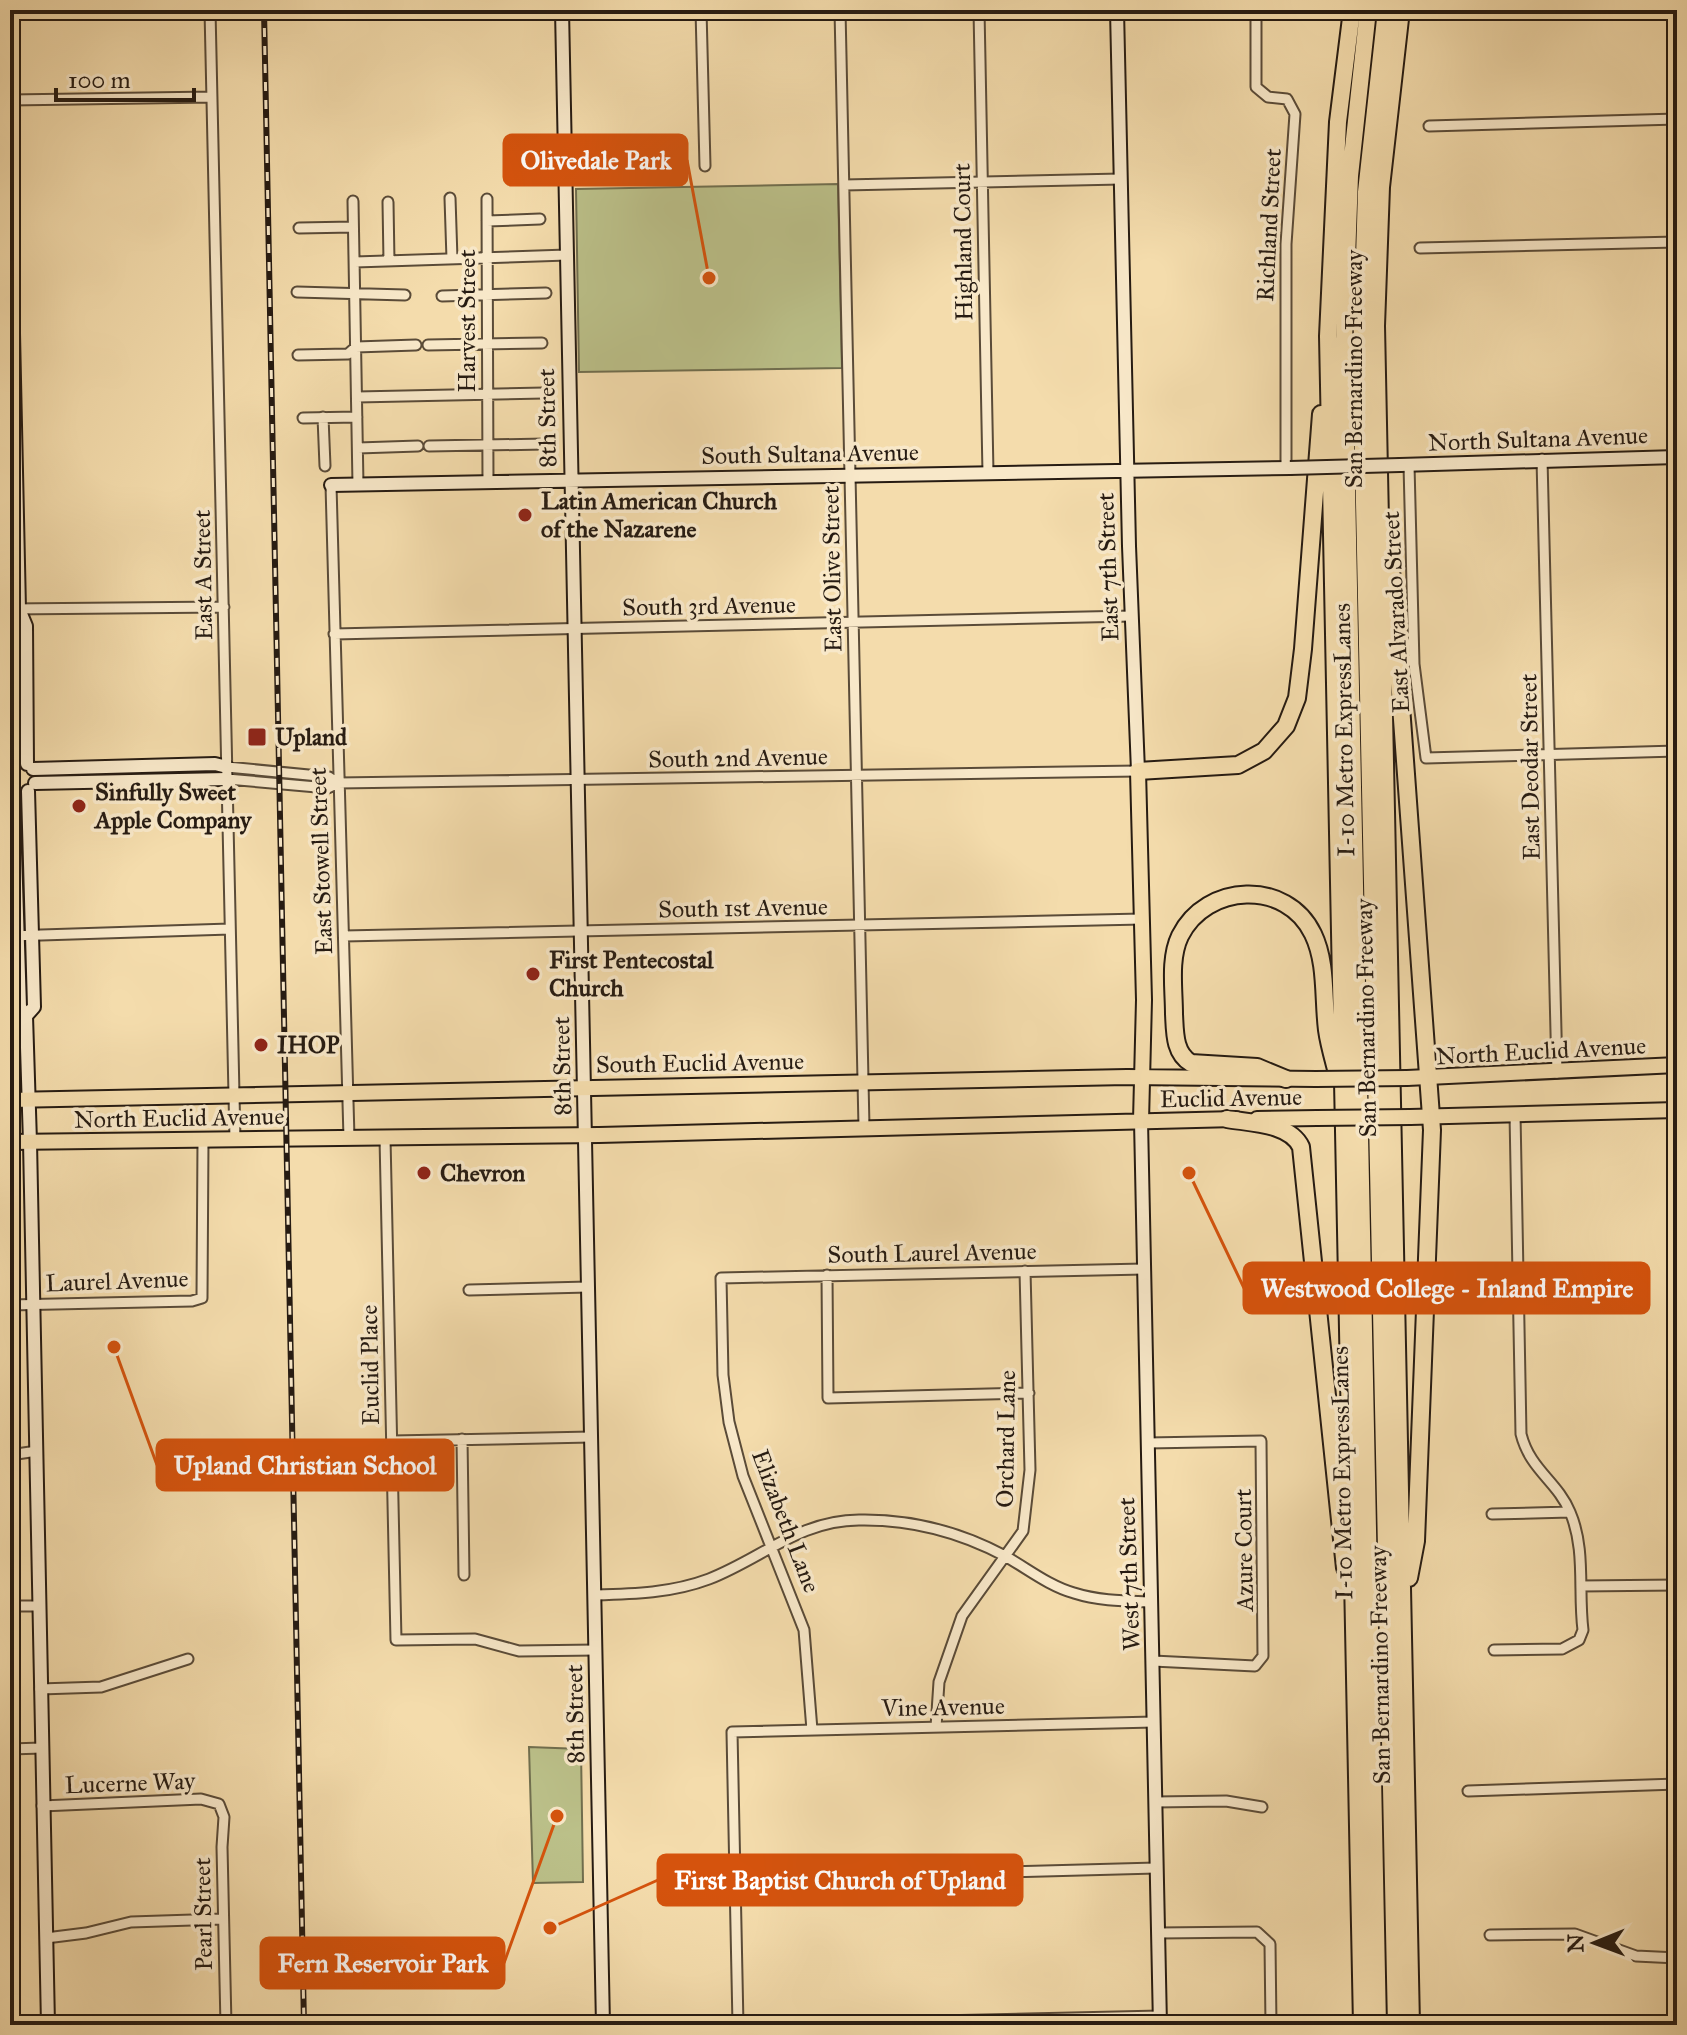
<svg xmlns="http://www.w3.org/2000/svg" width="1687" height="2035" font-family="'IM FELL Great Primer',serif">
<rect width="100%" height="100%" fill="#f4dcac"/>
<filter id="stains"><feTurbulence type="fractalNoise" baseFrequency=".0025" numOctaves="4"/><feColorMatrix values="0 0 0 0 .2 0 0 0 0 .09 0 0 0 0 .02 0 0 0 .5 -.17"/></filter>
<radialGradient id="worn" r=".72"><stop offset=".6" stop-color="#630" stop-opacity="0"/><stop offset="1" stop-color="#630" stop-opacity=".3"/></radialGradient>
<path fill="#bbc089" stroke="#706e4e" stroke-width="2" d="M838,184L842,368L579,372L576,189Z
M529,1747L581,1749L583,1882L533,1883Z"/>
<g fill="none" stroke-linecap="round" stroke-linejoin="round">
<g stroke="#5a4b38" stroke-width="13">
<path id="street" d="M210,10L235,1140
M701,10L705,166
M840,10L864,1127
M979,10L988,473
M1256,10V87L1268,97L1287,99L1295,114L1286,244V468
M10,100L212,97
M1429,126L1677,119
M844,185L1121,179
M450,198L452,259
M487,199L488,482
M353,201L358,485
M388,202L389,261
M487,221L540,219
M299,228L353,227
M1420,248L1677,242
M355,262L567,255
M297,292L405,295
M442,296L546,293
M428,345L542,343
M298,355L348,354L356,347L416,345
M357,397L544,393
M323,417L325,466
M303,418L357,417
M429,446L545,444
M358,448L418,446
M1542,459L1557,1073
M1409,465L1414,664L1426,758L1677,751
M331,485L349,1138
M10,609L224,607
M334,634L1132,616
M227,767L329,777L338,783
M227,779L328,788L338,783L1138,771
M10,936L230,929
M344,936L1142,919
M385,1138L396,1640L475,1639L519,1651L596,1650
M827,1275L828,1398L1029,1393
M469,1290L588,1287
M10,1305L192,1301L202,1298L203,1140
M462,1439L464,1575
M392,1441L591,1437
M1147,1443L1261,1441L1263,1656L1255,1666L1153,1661
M10,1455L37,1451
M1492,1514L1570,1512
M1581,1586L1677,1585
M595,1595C634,1594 672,1593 709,1579C761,1559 800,1520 859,1520C910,1519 960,1532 1005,1556C1028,1569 1049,1586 1074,1593C1099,1601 1126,1601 1152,1602
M10,1606H39
M1494,1650L1562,1649L1579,1640L1583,1630C1578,1591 1586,1549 1570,1512C1557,1481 1530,1470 1521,1434L1515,1114
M40,1689L101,1687L188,1659
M936,1727L939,1682L962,1616L1023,1531L1030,1470L1025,1271
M812,1730L804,1630L743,1476L729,1422L723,1375L721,1278L1144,1269
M10,1749L42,1748
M1468,1791L1677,1784
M1155,1802L1226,1801L1262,1807
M42,1806L201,1799L219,1804L224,1817L222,1847L226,2025
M736,1879L1156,1868
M1158,1933L1257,1932L1270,1944L1271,2025
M1490,1935L1575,1934L1636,1956L1677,1958
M46,1938L86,1933L131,1922L223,1919
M738,2025L732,1732L1154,1722
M755,2025L1160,2016"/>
</g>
<g stroke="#261b12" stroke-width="16">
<path id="secondary" d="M562,10L603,2025
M1117,10L1129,546L1138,771
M1674,10L1677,136
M10,196L19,609L26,626L27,764
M1400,465L1677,457
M331,485L1290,468
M10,625L19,609
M10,664L12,765
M33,769L215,764L227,767
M35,783L227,779
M13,791L20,1007L26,1016L30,1142L48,2025
M26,1016L34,1007L28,791
M1141,1121L1160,2025"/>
</g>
<g stroke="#261b12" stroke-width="18">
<path id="primary" d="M1138,771L1144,1000L1141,1121
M1407,1078L1677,1065
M10,1100L1127,1077L1316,1079
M1410,1117L1677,1110
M1257,1119L1317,1118
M10,1142L599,1135L1236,1119"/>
</g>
<g stroke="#261b12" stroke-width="20">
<path id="highway" d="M1352,10L1338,122L1328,336L1362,2025
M1368,10L1350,176L1344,340L1378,2025
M1386,10L1366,192L1361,359L1396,2025
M1401,10L1381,187L1376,326L1411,2025
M1388,528L1432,1130L1416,1541L1409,1578
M1138,771L1238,765L1264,751L1286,726L1297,698L1303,649L1321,414
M1286,1079L1257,1067L1191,1063C1174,1053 1175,1032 1174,1014C1174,989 1169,959 1180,936C1206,883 1287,879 1313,934C1327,963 1323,998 1327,1030C1329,1045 1334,1061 1338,1077
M1227,1119C1250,1123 1290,1123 1301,1147L1345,1568"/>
</g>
<use href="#street" stroke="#f8e8c9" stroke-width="9"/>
<use href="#secondary" stroke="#f8e8c9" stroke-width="12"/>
<use href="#primary" stroke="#f4dcac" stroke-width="14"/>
<use href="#highway" stroke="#f4dcac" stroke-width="16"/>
<g stroke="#261b12" stroke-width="6">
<path id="rail" d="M264,10L304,2025"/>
</g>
<use href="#rail" stroke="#f8e8c9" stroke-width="3" stroke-dasharray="9" stroke-linecap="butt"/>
<g stroke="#261b12" stroke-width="16" stroke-linecap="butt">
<path id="secondary-bridge" d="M1290,468L1400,465"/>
</g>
<g stroke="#261b12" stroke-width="18" stroke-linecap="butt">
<path id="primary-bridge" d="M1316,1079L1407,1078
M1317,1118L1410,1117"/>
</g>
<use href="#secondary-bridge" stroke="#f8e8c9" stroke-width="12"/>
<use href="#primary-bridge" stroke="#f4dcac" stroke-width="14"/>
</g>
<g fill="#8f2418" stroke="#f8e8c9" stroke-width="3">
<circle cx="525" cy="515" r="8"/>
<rect x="247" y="727" width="20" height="20" rx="4"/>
<circle cx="79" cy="806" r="8"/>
<circle cx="533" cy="974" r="8"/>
<circle cx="261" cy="1045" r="8"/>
<circle cx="424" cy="1173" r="8"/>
</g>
<g text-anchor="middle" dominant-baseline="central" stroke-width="7" stroke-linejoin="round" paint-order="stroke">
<g font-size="24" fill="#261b12" stroke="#f8e8c9">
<text transform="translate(1269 225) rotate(-87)">Richland Street</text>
<text transform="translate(963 242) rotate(-91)">Highland Court</text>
<text transform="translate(467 321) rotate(-90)">Harvest Street</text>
<text transform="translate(1354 369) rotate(-90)">San Bernardino Freeway</text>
<text transform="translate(547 418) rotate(-91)">8th Street</text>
<text transform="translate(1538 439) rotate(-2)">North Sultana Avenue</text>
<text transform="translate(810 454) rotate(-1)">South Sultana Avenue</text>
<text transform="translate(1108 567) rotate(-92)">East 7th Street</text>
<text transform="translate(832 569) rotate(-91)">East Olive Street</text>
<text transform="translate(203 575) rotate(-91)">East A Street</text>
<text transform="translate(709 606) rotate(-1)">South 3rd Avenue</text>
<text transform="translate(1396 612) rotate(-93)">East Alvarado Street</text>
<text transform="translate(1344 730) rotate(-91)">I-10 Metro ExpressLanes</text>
<text transform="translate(738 758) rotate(-1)">South 2nd Avenue</text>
<text transform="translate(1530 767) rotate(-91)">East Deodar Street</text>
<text transform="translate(321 861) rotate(-92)">East Stowell Street</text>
<text transform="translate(743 908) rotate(-1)">South 1st Avenue</text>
<text transform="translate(1366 1018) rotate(-91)">San Bernardino Freeway</text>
<text transform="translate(1541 1051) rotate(-3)">North Euclid Avenue</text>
<text transform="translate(700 1063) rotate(-1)">South Euclid Avenue</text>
<text transform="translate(562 1066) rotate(-91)">8th Street</text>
<text transform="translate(1231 1098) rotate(-1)">Euclid Avenue</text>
<text transform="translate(179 1118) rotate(-1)">North Euclid Avenue</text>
<text transform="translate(932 1253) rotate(-1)">South Laurel Avenue</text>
<text transform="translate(117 1281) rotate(-2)">Laurel Avenue</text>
<text transform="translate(370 1365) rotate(-91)">Euclid Place</text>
<text transform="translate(1006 1439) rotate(-89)">Orchard Lane</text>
<text transform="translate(1342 1473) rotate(-91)">I-10 Metro ExpressLanes</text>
<text transform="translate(786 1521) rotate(69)">Elizabeth Lane</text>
<text transform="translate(1244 1550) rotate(-91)">Azure Court</text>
<text transform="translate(1129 1574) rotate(-92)">West 7th Street</text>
<text transform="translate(1380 1665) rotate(-91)">San Bernardino Freeway</text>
<text transform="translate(943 1707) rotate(-1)">Vine Avenue</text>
<text transform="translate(575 1714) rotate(-91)">8th Street</text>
<text transform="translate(130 1783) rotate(-2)">Lucerne Way</text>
<text transform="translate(203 1914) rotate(-91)">Pearl Street</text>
</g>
<g font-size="24" font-weight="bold" fill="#261b12" stroke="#f8e8c9" text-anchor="start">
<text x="541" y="501">Latin American Church<tspan x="541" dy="28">of the Nazarene</tspan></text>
<text x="275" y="737">Upland</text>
<text x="95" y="792">Sinfully Sweet<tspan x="95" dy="28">Apple Company</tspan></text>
<text x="549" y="960">First Pentecostal<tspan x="549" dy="28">Church</tspan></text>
<text x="277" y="1045">IHOP</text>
<text x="440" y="1173">Chevron</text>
</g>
</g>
<path fill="none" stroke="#d5530d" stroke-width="3" d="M709 278L687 160M1189 1173L1244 1288M114 1347L157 1465M550 1928L658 1880M557 1816L504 1963"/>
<g fill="#d5530d" stroke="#f8e8c9" stroke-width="3">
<circle cx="709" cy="278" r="8"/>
<circle cx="1189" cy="1173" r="8"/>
<circle cx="114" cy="1347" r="8"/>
<circle cx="550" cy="1928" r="8"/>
<circle cx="557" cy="1816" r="8"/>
</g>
<g fill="#d5530d" stroke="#d5530d" stroke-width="3">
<rect x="504" y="135" width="183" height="50" rx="8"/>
<rect x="1244" y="1263" width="405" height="50" rx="8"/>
<rect x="157" y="1440" width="296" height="50" rx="8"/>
<rect x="658" y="1855" width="364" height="50" rx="8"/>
<rect x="261" y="1938" width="243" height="50" rx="8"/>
</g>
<g font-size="26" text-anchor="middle" font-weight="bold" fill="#fff">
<text x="596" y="169">Olivedale Park</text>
<text x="1447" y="1297">Westwood College - Inland Empire</text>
<text x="305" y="1474">Upland Christian School</text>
<text x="840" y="1889">First Baptist Church of Upland</text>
<text x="383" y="1972">Fern Reservoir Park</text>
</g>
<rect width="1687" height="2035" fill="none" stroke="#f4dcac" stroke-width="40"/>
<rect x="12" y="12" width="1663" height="2011" fill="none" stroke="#261b12" stroke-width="4"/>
<rect x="20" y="20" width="1647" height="1995" fill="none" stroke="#261b12" stroke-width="2"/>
<g transform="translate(1595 1943) rotate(269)" stroke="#f8e8c9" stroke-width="6" paint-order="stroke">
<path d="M0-6L14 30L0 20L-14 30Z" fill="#261b12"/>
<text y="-12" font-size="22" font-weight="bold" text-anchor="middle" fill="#261b12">N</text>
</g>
<path d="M56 88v12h138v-12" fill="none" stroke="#261b12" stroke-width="4"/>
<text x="68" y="88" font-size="24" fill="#261b12" stroke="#f8e8c9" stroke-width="6" paint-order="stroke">100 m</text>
<rect width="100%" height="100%" filter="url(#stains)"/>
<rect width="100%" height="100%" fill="url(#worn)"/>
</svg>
